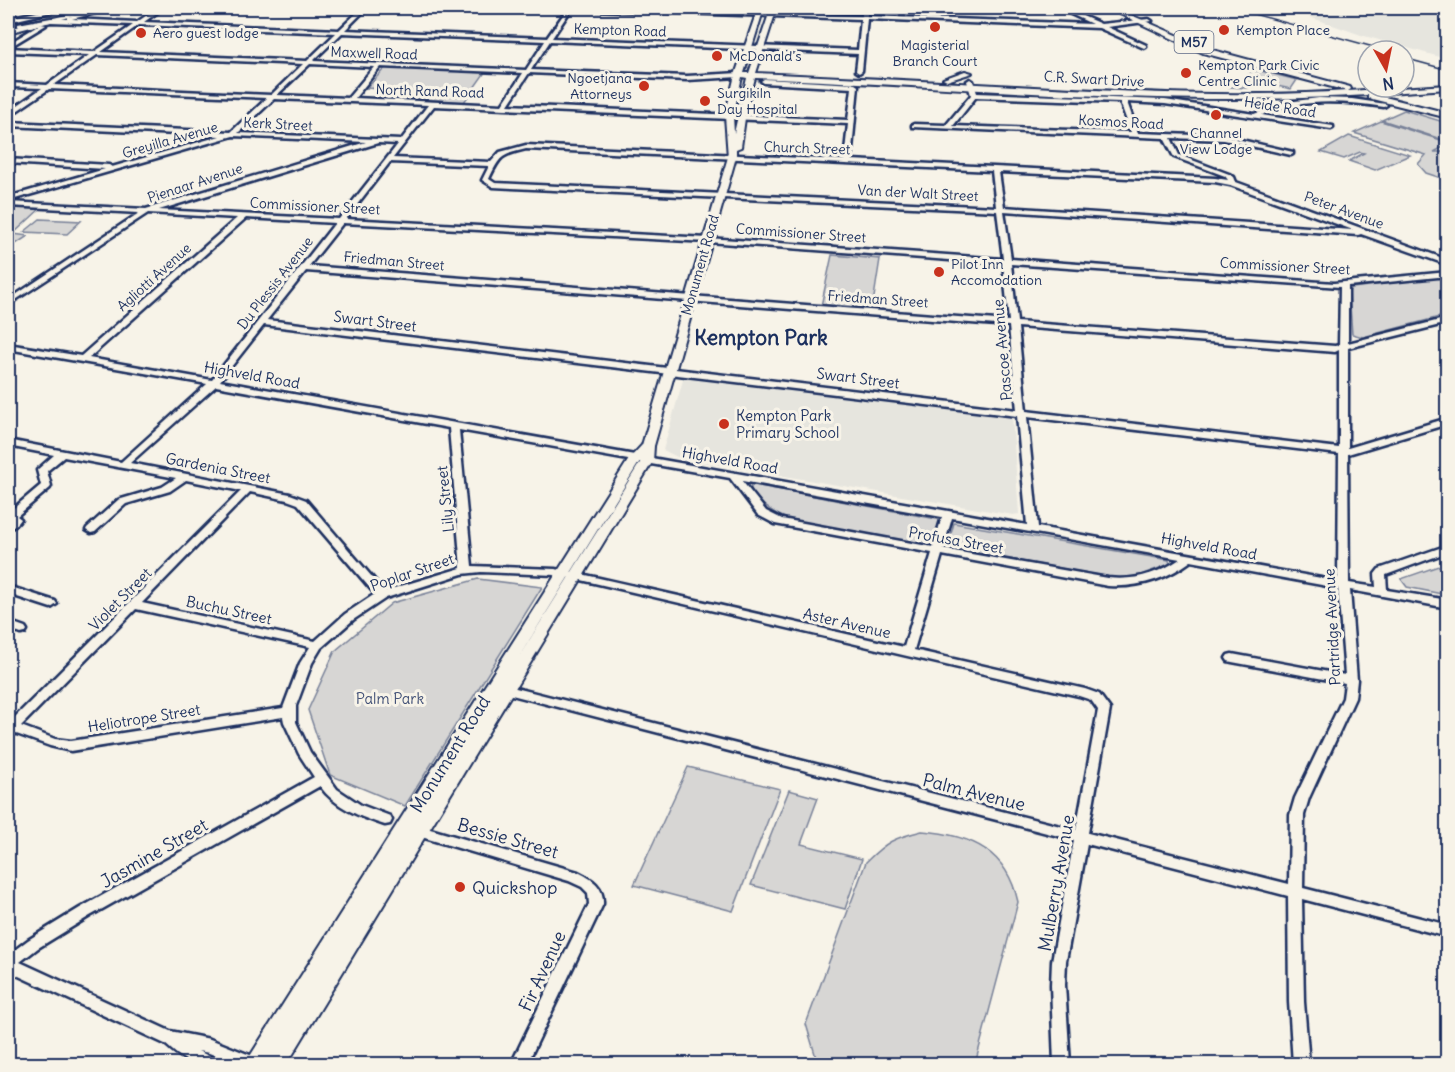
<svg xmlns="http://www.w3.org/2000/svg" width="1455" height="1072" font-family="Delius,sans-serif">
<rect width="100%" height="100%" fill="#f7f3e8"/>
<filter id="ink" filterUnits="userSpaceOnUse"><feTurbulence type="fractalNoise" baseFrequency=".0167" numOctaves="2"/><feDisplacementMap in="SourceGraphic" scale="12" xChannelSelector="R" yChannelSelector="G"/><feConvolveMatrix kernelMatrix="1 2 1 2 8 2 1 2 1" color-interpolation-filters="sRGB"/></filter>
<g filter="url(#ink)">
<path fill="#e6e5de" d="M1293,8H1447V59L1361,35L1304,15Z
M689,377L1012,416L1019,514L1013,515L679,458L663,450L683,380Z"/>
<path fill="#d7d6d4" stroke="#798299" stroke-width="1.5" d="M388,67L486,71L464,102L411,99L412,97L383,91L381,89L367,88L384,69Z
M1249,68L1297,80L1291,89L1263,83L1247,88L1229,87L1249,75Z
M1404,110L1447,123V141L1382,120Z
M1381,121L1447,142V145L1434,152H1447V180L1426,173L1418,164L1426,155L1354,133Z
M1349,136L1410,155L1375,170L1349,161L1364,153L1360,152L1344,159L1321,152Z
M8,207L40,209L13,234L28,236L8,249Z
M40,219L81,221L67,234L24,232Z
M832,255L880,259L872,310L821,306Z
M1447,276V315L1363,337L1352,334L1349,291L1352,288Z
M750,484L942,520L935,546L791,520C776,515 752,501 750,484Z
M954,523L1169,560L1170,564L1130,579H1121L947,548Z
M1447,563V595L1407,587L1401,579Z
M478,579L542,587L405,806L330,775L308,710L335,651L392,603Z
M688,767L780,789L733,911L634,885Z
M789,790L818,798L801,844L862,859L845,909L751,885Z
M922,831C972,835 1007,851 1018,902L975,1064H818L806,1024L866,862C887,841 894,838 922,831Z"/>
<g fill="none" stroke-linecap="round" stroke-linejoin="round">
<g stroke="#1b2f5e" stroke-width="5">
<path id="minor" d="M107,8H114L72,19L137,22L156,9L158,12L144,22L339,30L362,8H367L345,30L547,38L568,8H572L552,38L858,50L861,19L590,10L587,8H621L862,16V8H867V16L1092,24L1058,8H1064L1101,24L1149,19L1152,21L1107,27L1146,45V47L1144,48L1099,28L867,19L862,71L859,73L856,71L858,54L550,41L531,70L687,76L739,73L742,75L739,77L687,80L529,73L508,105L848,120L852,88L764,83L761,81L764,79L855,84L858,86L851,160L1215,178L1228,180L1225,176L1174,157L1164,138L912,127V125L914,124L946,125L971,95L967,81L970,79L973,81L977,93L1165,100L1254,114L1287,102L1319,98L1352,99L1386,104L1387,105L1384,107C1343,101 1301,98 1262,115L1333,126V128L1331,129L1165,104L1127,102L1138,133L1224,136L1293,152V154L1291,155L1224,140L1171,138L1179,155L1229,174L1234,177L1236,182L1448,260V265L1361,234L1358,235L1004,211L1011,259L1334,283L1448,272V276L1348,286V343L1448,318V323L1348,348V448L1448,418V424L1348,454L1349,583L1376,587L1375,574L1379,569L1448,545V552L1386,575L1387,590L1448,600V608L1350,590L1357,680L1355,698L1309,798L1304,815L1303,888L1448,925V937L1302,899L1304,1002L1309,1064H1293L1289,1002L1288,896L1087,844L1066,961L1065,985L1070,1064H1054L1051,985L1052,961L1074,840L500,692L496,691L494,688L496,685L500,684L1076,830L1098,710L1091,700L1079,696L577,579L555,575L481,572L462,574L386,598L353,620L321,648L312,663L296,706V722L310,752L337,789L361,805L390,816L392,820L390,824L385,825C360,817 335,807 320,786L90,916L38,948L20,962L170,1031L210,1039L260,1059L262,1064H237L209,1053L198,1051L215,1059L217,1064C192,1067 183,1060 165,1044L8,971V955L28,940L80,908L314,777L299,754L284,722L283,717L71,751L50,746L8,731V722H10L241,491L186,480L170,491L126,504L95,532L91,533L86,530L87,528L118,500L162,487L176,478L64,457L47,471L51,486L50,488L17,516L21,519C18,524 13,528 8,529V513L41,485L37,470L54,455L8,446V440L121,462L207,384L8,349V344L81,356L237,218L148,213L8,305V300L139,213L8,206V202L146,209L366,142L233,136L8,201V197L105,169L8,163V159L109,165L112,167L220,136L8,126V122L231,132L267,98L49,89L8,117V112L42,88L8,87V83L47,85L89,55L8,52V48L94,52L133,25L51,22L20,27L18,26V24L51,18L68,19V17ZM139,25L336,33L307,61L101,52ZM342,33L545,41L526,70L313,61ZM97,55L303,64L271,95L54,85ZM310,64L374,67L348,98L277,95ZM380,67L523,73L502,105L355,98ZM976,97L1120,102L1131,132L953,126ZM274,99L428,105L401,140L238,133ZM434,106L848,124L844,160L526,145L500,152L491,162L393,158ZM378,143L398,144L339,219L159,210ZM526,149L992,171L996,207L495,183L489,179C500,156 501,155 526,149ZM390,162L489,166L482,180L493,187L997,211L1003,259L708,238L346,219ZM999,172L1215,182L1230,185L1353,230L1004,207ZM246,218L335,223L212,380L89,358ZM343,223L708,242L1003,264L1009,321L309,266ZM1011,264L1340,287L1339,345L1335,346L1017,322ZM306,271L1009,326L1017,410L267,320ZM264,325L1017,416L1027,525L220,381ZM1018,327L1335,352L1339,350V448L1026,411ZM216,386L449,428L461,568L384,591L306,500L290,494L130,463ZM1027,417L1339,454L1338,581L1038,527ZM459,430L730,478L758,515L775,524L932,553L904,647L577,573L555,569L472,566ZM742,481L942,517L933,547L782,519L766,511ZM250,492L287,500L298,504L375,594L345,614L315,641L142,603ZM952,518L1180,559C1158,574 1134,581 1108,578L943,549ZM942,555L1108,586C1138,588 1167,579 1191,561L1338,588L1345,675L1232,654L1228,655L1226,658L1228,661L1232,662L1345,683L1343,698L1295,798L1290,815L1289,884L1088,833L1110,709L1099,694L1085,689L914,650ZM136,609L310,647L300,663L283,708L71,741L55,739L21,726Z
M41,24L46,25L8,48V44Z
M8,586L55,601L57,604L51,608L8,594Z
M8,621L25,627L27,630L25,633L21,634L8,629Z
M413,824L578,872C592,879 604,886 603,904L527,1064H511L589,904L588,893L582,887L569,881L408,833L406,829L408,825Z"/>
</g>
<g stroke="#1b2f5e" stroke-width="4">
<path id="major" d="M95,8H104L8,33V29Z
M758,8H764L744,73H749L771,8H777L756,73C842,77 929,81 1015,86C1126,92 1236,98 1347,91L1203,53L1107,8H1115L1209,49L1350,87L1351,89L1348,91L1448,85V89L1373,94L1448,113V118L1368,98V95C1164,108 959,86 755,78L746,111L741,147L736,149V157L654,446L653,461L287,1064H245L629,459L642,445L728,157L725,116L735,75ZM742,77L747,78L734,133L733,116ZM641,460V461L517,660L640,461Z
M965,71L972,73L947,81L943,79Z"/>
</g>
<g stroke="#1b2f5e" stroke-width="5">
<path id="highway" d="M56,8H68L8,22V18Z"/>
</g>
<use href="#minor" fill="#f7f3e8" fill-rule="evenodd"/>
<use href="#major" fill="#f7f3e8" fill-rule="evenodd"/>
<use href="#highway" fill="#f7f3e8" fill-rule="evenodd"/>
<path stroke="#1b2f5e" stroke-width="1.5" d="M1232,8L1388,51
M1404,58L1448,70"/>
</g>
</g>
<g fill="#c8321e" stroke="#f7f3e8" stroke-width="2">
<circle cx="935" cy="27" r="6"/>
<circle cx="1224" cy="30" r="6"/>
<circle cx="141" cy="33" r="6"/>
<circle cx="717" cy="56" r="6"/>
<circle cx="1186" cy="73" r="6"/>
<circle cx="644" cy="86" r="6"/>
<circle cx="705" cy="101" r="6"/>
<circle cx="1216" cy="115" r="6"/>
<circle cx="939" cy="272" r="6"/>
<circle cx="724" cy="424" r="6"/>
<circle cx="460" cy="887" r="6"/>
</g>
<g text-anchor="middle" dominant-baseline="central" stroke-width="6" stroke-linejoin="round" paint-order="stroke">
<g font-size="14" fill="#1b2f5e" stroke="#f7f3e8">
<text transform="translate(620 30) rotate(2)">Kempton Road</text>
<text transform="translate(374 53) rotate(2)">Maxwell Road</text>
<text transform="translate(1094 79) rotate(3)">C.R. Swart Drive</text>
<text transform="translate(430 91) rotate(2)">North Rand Road</text>
<text transform="translate(1280 107) rotate(9)">Heide Road</text>
<text transform="translate(1121 122) rotate(3)">Kosmos Road</text>
<text transform="translate(278 124) rotate(3)">Kerk Street</text>
<text transform="translate(170 140) rotate(-16)">Greyilla Avenue</text>
<text transform="translate(807 148) rotate(2)">Church Street</text>
<text transform="translate(195 183) rotate(-18)">Pienaar Avenue</text>
<text transform="translate(918 193) rotate(3)">Van der Walt Street</text>
<text transform="translate(315 206) rotate(3)">Commissioner Street</text>
<text transform="translate(1344 210) rotate(20)">Peter Avenue</text>
<text transform="translate(801 233) rotate(4)">Commissioner Street</text>
<text transform="translate(394 261) rotate(5)">Friedman Street</text>
<text transform="translate(700 265) rotate(-74)">Monument Road</text>
<text transform="translate(1285 266) rotate(3)">Commissioner Street</text>
<text transform="translate(154 277) rotate(-42)">Agliotti Avenue</text>
<text transform="translate(275 283) rotate(-52)">Du Plessis Avenue</text>
<text transform="translate(878 299) rotate(4)">Friedman Street</text>
</g>
<g font-size="14" fill="#1b2f5e" stroke="#f7f3e8" text-anchor="start">
<text x="1236" y="30">Kempton Place</text>
<text x="153" y="33">Aero guest lodge</text>
<text x="935" y="45" text-anchor="middle">Magisterial<tspan x="935" dy="16">Branch Court</tspan></text>
<text x="729" y="56">McDonald's</text>
<text x="1198" y="65">Kempton Park Civic<tspan x="1198" dy="16">Centre Clinic</tspan></text>
<text x="632" y="78" text-anchor="end">Ngoetjana<tspan x="632" dy="16">Attorneys</tspan></text>
<text x="717" y="93">Surgikiln<tspan x="717" dy="16">Day Hospital</tspan></text>
<text x="1216" y="133" text-anchor="middle">Channel<tspan x="1216" dy="16">View Lodge</tspan></text>
<text x="951" y="264">Pilot Inn<tspan x="951" dy="16">Accomodation</tspan></text>
</g>
<rect fill="#f7f3e8" stroke="#5d6a87" stroke-width="1.5" x="1174.5" y="31" width="39" height="22" rx="4.5"/>
<g font-size="14" font-weight="bold" fill="#1b2f5e">
<text x="1194" y="42">M57</text>
</g>
<g font-size="15" fill="#1b2f5e" stroke="#f7f3e8">
<text transform="translate(375 321) rotate(7)">Swart Street</text>
<text transform="translate(1002 350) rotate(-95)">Pascoe Avenue</text>
<text transform="translate(252 375) rotate(10)">Highveld Road</text>
<text transform="translate(858 378) rotate(7)">Swart Street</text>
<text transform="translate(730 460) rotate(10)">Highveld Road</text>
<text transform="translate(218 468) rotate(11)">Gardenia Street</text>
<text transform="translate(445 499) rotate(-96)">Lily Street</text>
<text transform="translate(956 540) rotate(10)">Profusa Street</text>
<text transform="translate(1209 546) rotate(10)">Highveld Road</text>
<text transform="translate(412 572) rotate(-19)">Poplar Street</text>
<text transform="translate(120 599) rotate(-45)">Violet Street</text>
<text transform="translate(229 610) rotate(12)">Buchu Street</text>
<text transform="translate(847 623) rotate(13)">Aster Avenue</text>
<text transform="translate(1332 627) rotate(-93)">Partridge Avenue</text>
<text transform="translate(144 718) rotate(-9)">Heliotrope Street</text>
</g>
<g font-size="15" fill="#1b2f5e" stroke="#f7f3e8" text-anchor="start">
<text x="736" y="415">Kempton Park<tspan x="736" dy="17">Primary School</tspan></text>
</g>
<g font-size="15" fill="#415076" stroke="#f7f3e8">
<text x="390" y="698">Palm Park</text>
</g>
<g font-size="18" fill="#1b2f5e" stroke="#f7f3e8">
<text transform="translate(450 754) rotate(-58)">Monument Road</text>
<text transform="translate(974 792) rotate(14)">Palm Avenue</text>
<text transform="translate(508 838) rotate(16)">Bessie Street</text>
<text transform="translate(154 853) rotate(-30)">Jasmine Street</text>
<text transform="translate(1056 883) rotate(-80)">Mulberry Avenue</text>
<text transform="translate(542 971) rotate(-65)">Fir Avenue</text>
</g>
<g font-size="18" fill="#1b2f5e" stroke="#f7f3e8" text-anchor="start">
<text x="472" y="887">Quickshop</text>
</g>
<g font-size="21" font-weight="bold" fill="#1b2f5e" stroke="#f7f3e8">
<text x="761" y="337">Kempton Park</text>
</g>
</g>
<rect width="1455" height="1072" fill="none" stroke="#f7f3e8" stroke-width="30"/>
<rect x="15" y="15" width="1425" height="1042" fill="none" stroke="#1b2f5e" stroke-width="2" filter="url(#ink)"/>
<g transform="translate(1386 69) rotate(171)"><circle r="28" fill="#f7f3e8" stroke="#9fa5b1" stroke-width="1.5"/>
<path d="M0-4.5L10 22L0 15L-10 22Z" fill="#c8321e"/>
<text y="-9" font-size="16" font-weight="bold" text-anchor="middle" fill="#1b2f5e">N</text>
</g>
</svg>
